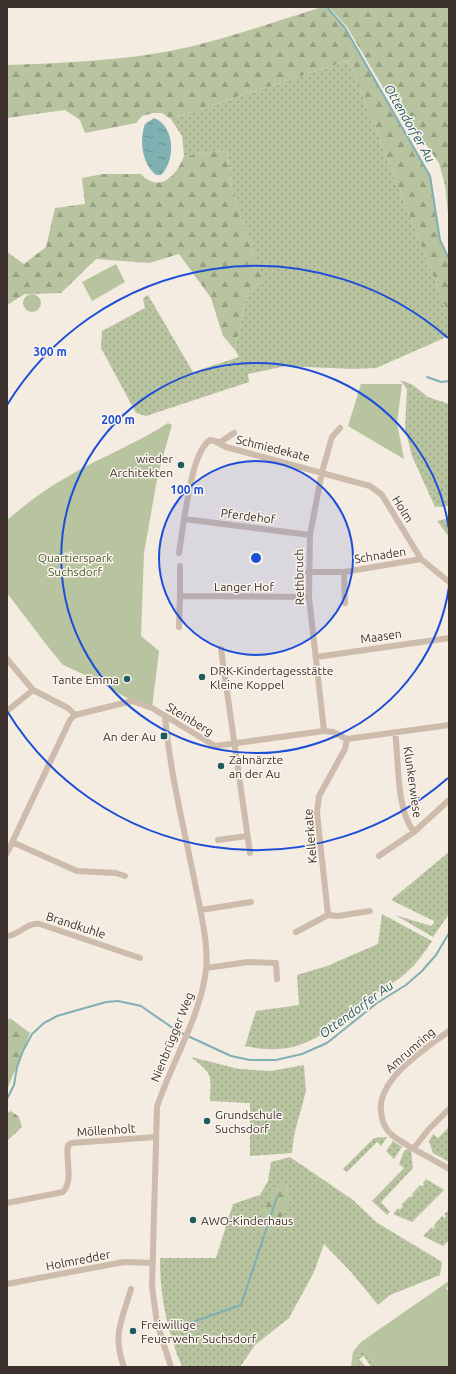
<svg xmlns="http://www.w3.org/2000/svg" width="456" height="1374" font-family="Ubuntu,sans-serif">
<defs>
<pattern id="grass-dots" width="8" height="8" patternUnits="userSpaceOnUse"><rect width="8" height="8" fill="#b8c4a0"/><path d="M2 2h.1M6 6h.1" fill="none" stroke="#97a083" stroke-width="1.8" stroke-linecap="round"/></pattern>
<pattern id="forest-firs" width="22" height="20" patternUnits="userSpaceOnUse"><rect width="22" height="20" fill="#b8c4a0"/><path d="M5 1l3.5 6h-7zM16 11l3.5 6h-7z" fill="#97a083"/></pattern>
<pattern id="water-ripples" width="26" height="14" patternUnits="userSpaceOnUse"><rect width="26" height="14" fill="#7fb0b2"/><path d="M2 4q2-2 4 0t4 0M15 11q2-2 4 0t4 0" fill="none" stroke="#699091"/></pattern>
</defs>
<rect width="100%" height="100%" fill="#f4ebe1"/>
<path fill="url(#grass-dots)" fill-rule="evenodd" d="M346,61L351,66L449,316V336L376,368L353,369L286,366L248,374L249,382L146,416L136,413L101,348L102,331L145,308L143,298L148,295L193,372L239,357L235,350L247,293L263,280L232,189L227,150L184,156L182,136L171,119Z
M400,380L413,385L428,397L449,404V506L435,507L412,456L405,428L407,389Z
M449,518V537L437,521Z
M449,852V914L433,937L395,915L431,926L434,923V921L391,900Z
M382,914L432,941C425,952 417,963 407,972C398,981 385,987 375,994C351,1011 330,1034 302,1044C285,1051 264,1050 245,1046L256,1011L299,1005L297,975L327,966L378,944Z
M191,1057L239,1069L271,1071L304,1065L306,1091L294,1135L292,1153L250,1156V1103L210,1101C211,1072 213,1075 191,1057Z
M449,1127V1162L433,1153L429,1141L433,1134L438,1138Z
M387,1137L381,1146L377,1142L347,1172L343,1169L374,1138Z
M393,1141L402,1147L394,1159L386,1151Z
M408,1149L411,1151L413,1168L381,1202L390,1212L387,1215L372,1201L404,1168L399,1164L404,1151Z
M290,1157L353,1200L376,1222L442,1262L440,1275L390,1295L378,1305L351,1272L324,1244L314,1272L289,1318L255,1345L240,1367H182C167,1330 160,1298 160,1258H216L233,1204L260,1195L268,1181L271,1162ZM286,1184L290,1198L275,1223L267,1205L274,1191Z
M426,1179L444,1190L412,1222L393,1214L398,1208L400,1210L403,1206L401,1205L410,1196L412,1197L413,1196L412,1194L420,1185L422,1186L424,1185L423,1183Z
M449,1210V1240L443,1246L423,1236L432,1227L433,1229L435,1227L434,1225L442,1216L444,1218L446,1216L444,1214Z
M363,1347L377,1367H371L364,1356L359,1359L366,1367H355L358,1354Z"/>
<path fill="url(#forest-firs)" d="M327,7L345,28L430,176L440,240L449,259V316L351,66L346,61L171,119L162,113H153L142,116L136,123L85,133L80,120L65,110L7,118V65C61,63 116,61 170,51C221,41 270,23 319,8Z
M329,7H449V184L445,185L439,163L411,123L400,99L387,94L347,27Z
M227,150L232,189L263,280L247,293L235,350L223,336L211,298L179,254L149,263L96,259L61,293L25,294L7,305V252L24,264L46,247L55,208L85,204L82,178L103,174H141C160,194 177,175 184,156Z
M10,1018L30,1033L7,1090V1021Z
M11,1111L19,1117L22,1127L7,1141V1113Z
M281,1183L286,1184C287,1189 290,1195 290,1199C290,1208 282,1219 275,1223L273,1231L266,1237L260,1235C249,1219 271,1207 271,1191H274L275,1187Z"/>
<path fill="#b8c4a0" d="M449,184V223L445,185Z
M116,264L125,282L92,301L82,282Z
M23 303a9 9 0 1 1 18 0a9 9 0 1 1-18 0Z
M361,384H402L397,423L404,459L348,426Z
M168,423L172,425L158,474L144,553L141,636L159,651L152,708L132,701L94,679L63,665L49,648L7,593V520C26,504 45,489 67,477C100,457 136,444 168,423Z
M449,1281V1286L446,1288L449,1292V1367H377L363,1347L358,1354L355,1367H351L353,1352L361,1342Z"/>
<path fill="url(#water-ripples)" d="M154,118C175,126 176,160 161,175H156C142,164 139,140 145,124Z"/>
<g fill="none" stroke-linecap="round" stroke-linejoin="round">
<path stroke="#7fb0b2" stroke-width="2" d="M327,7L345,28L430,176L440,240L449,259
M427,377L441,382L449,381
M7,1099L14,1085L17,1067L23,1051L32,1034L44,1023L57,1016L106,1002L118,1001L141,1006L177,1031L231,1056L250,1060H276L302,1054L327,1043L377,1003L406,985L422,971L436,955L449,933
M190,1323L241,1305L277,1197"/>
<path stroke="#cdbbac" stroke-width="6" d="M219,443L234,433
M184,519C188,499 193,452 210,440L215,441L226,447L370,486L382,495L421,559L449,582
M179,553L184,519L310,535
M308,572H344L421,559
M344,572L345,603
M180,596V566
M179,627L180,596L309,597
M221,649L250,853
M316,657L449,638
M7,659L33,690L68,708L75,715
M7,711L33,690
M165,716C170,773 184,828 195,883C200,909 209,945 206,970C200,1018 172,1061 157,1107L152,1286L157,1323L171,1367
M324,731L309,597L310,535L322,472L332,437L340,428
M395,732C399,761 396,810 414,832
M347,739L345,749L319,796L317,813L328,915L338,916L370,911
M218,840L247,836
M12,842L77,871L116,873L125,876
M7,853L70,720L75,715L132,701L152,708L215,746L324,731L333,732L347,739L449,725
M379,856L414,832L449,800
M201,910L251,902
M296,932L328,915
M7,936C19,935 27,922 40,924L140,958
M206,968L248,962L276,963L277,979
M449,1031C425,1049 377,1079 381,1112C382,1122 385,1130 393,1136C409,1148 432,1158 449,1169
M414,1148L429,1129L449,1109
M7,1203L63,1192C74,1180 65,1159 68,1145L72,1143L156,1137
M7,1284L124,1262L153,1263
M124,1367C112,1335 122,1320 131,1289"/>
</g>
<circle cx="256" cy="558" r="97" fill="#1d4ed8" fill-opacity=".12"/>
<g fill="none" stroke="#1d4ed8" stroke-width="2">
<circle cx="256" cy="558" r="97"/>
<path d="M449 587A195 195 0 1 1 449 529"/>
<path d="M448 778A292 292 0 0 1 7 711M7 405A292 292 0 0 1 448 338"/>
</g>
<g fill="#1f5a5e" stroke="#fbf5ee" stroke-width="1.5">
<circle cx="181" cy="465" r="4"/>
<circle cx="202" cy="677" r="4"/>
<circle cx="127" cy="679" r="4"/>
<rect x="160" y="732" width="8" height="8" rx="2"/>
<circle cx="221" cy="766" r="4"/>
<circle cx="207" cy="1121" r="4"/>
<circle cx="193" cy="1220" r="4"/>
<circle cx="133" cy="1331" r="4"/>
</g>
<g text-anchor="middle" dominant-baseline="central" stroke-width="3" stroke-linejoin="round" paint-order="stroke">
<g font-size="12" fill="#3b302b" stroke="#fbf5ee">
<text transform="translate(273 448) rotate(14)">Schmiedekate</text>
<text transform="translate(403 509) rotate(59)">Holm</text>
<text transform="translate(248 516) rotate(7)">Pferdehof</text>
<text transform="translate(380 555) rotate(-9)">Schnaden</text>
<text transform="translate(299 577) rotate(-91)">Rethbruch</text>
<text x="244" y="586">Langer Hof</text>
<text transform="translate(381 636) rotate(-8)">Maasen</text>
<text transform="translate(190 719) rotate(31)">Steinberg</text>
<text transform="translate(413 782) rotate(82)">Klunkerwiese</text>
<text transform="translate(310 836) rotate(-95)">Kellerkate</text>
<text transform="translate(76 925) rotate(18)">Brandkuhle</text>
<text transform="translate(172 1037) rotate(-68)">Nienbrügger Weg</text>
<text transform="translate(410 1050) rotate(-41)">Amrumring</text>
<text transform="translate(106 1130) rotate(-4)">Möllenholt</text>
<text transform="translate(78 1260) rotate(-11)">Holmredder</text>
</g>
<g font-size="12" fill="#3b302b" stroke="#fbf5ee" text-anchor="start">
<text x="173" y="458" text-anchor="end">wieder<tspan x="173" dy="14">Architekten</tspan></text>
<text x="210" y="670">DRK-Kindertagesstätte<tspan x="210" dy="14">Kleine Koppel</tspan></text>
<text x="119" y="679" text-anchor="end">Tante Emma</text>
<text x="156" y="736" text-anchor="end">An der Au</text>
<text x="229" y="759">Zahnärzte<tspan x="229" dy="14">an der Au</tspan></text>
<text x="215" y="1114">Grundschule<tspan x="215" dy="14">Suchsdorf</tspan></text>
<text x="201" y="1220">AWO-Kinderhaus</text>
<text x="141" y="1324">Freiwillige<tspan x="141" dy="14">Feuerwehr Suchsdorf</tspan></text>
</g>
<g font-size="12" fill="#4a5a2e" stroke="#fbf5ee">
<text x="75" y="557">Quartierspark<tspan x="75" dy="14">Suchsdorf</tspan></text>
</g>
<g font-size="13" font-style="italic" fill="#1f5a5e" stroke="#fbf5ee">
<text transform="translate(410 123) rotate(60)">Ottendorfer Au</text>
<text transform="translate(356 1009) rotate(-36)">Ottendorfer Au</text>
</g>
</g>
<circle cx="256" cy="558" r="6" fill="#1d4ed8" stroke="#fbf5ee" stroke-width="2"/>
<g font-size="12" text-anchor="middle" font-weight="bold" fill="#1d4ed8" stroke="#fbf5ee" stroke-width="3" stroke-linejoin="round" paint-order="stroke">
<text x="50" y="356">300 m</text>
<text x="118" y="424">200 m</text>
<text x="187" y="494">100 m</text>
</g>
<rect width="456" height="1374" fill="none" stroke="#3b302b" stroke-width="16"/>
</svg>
